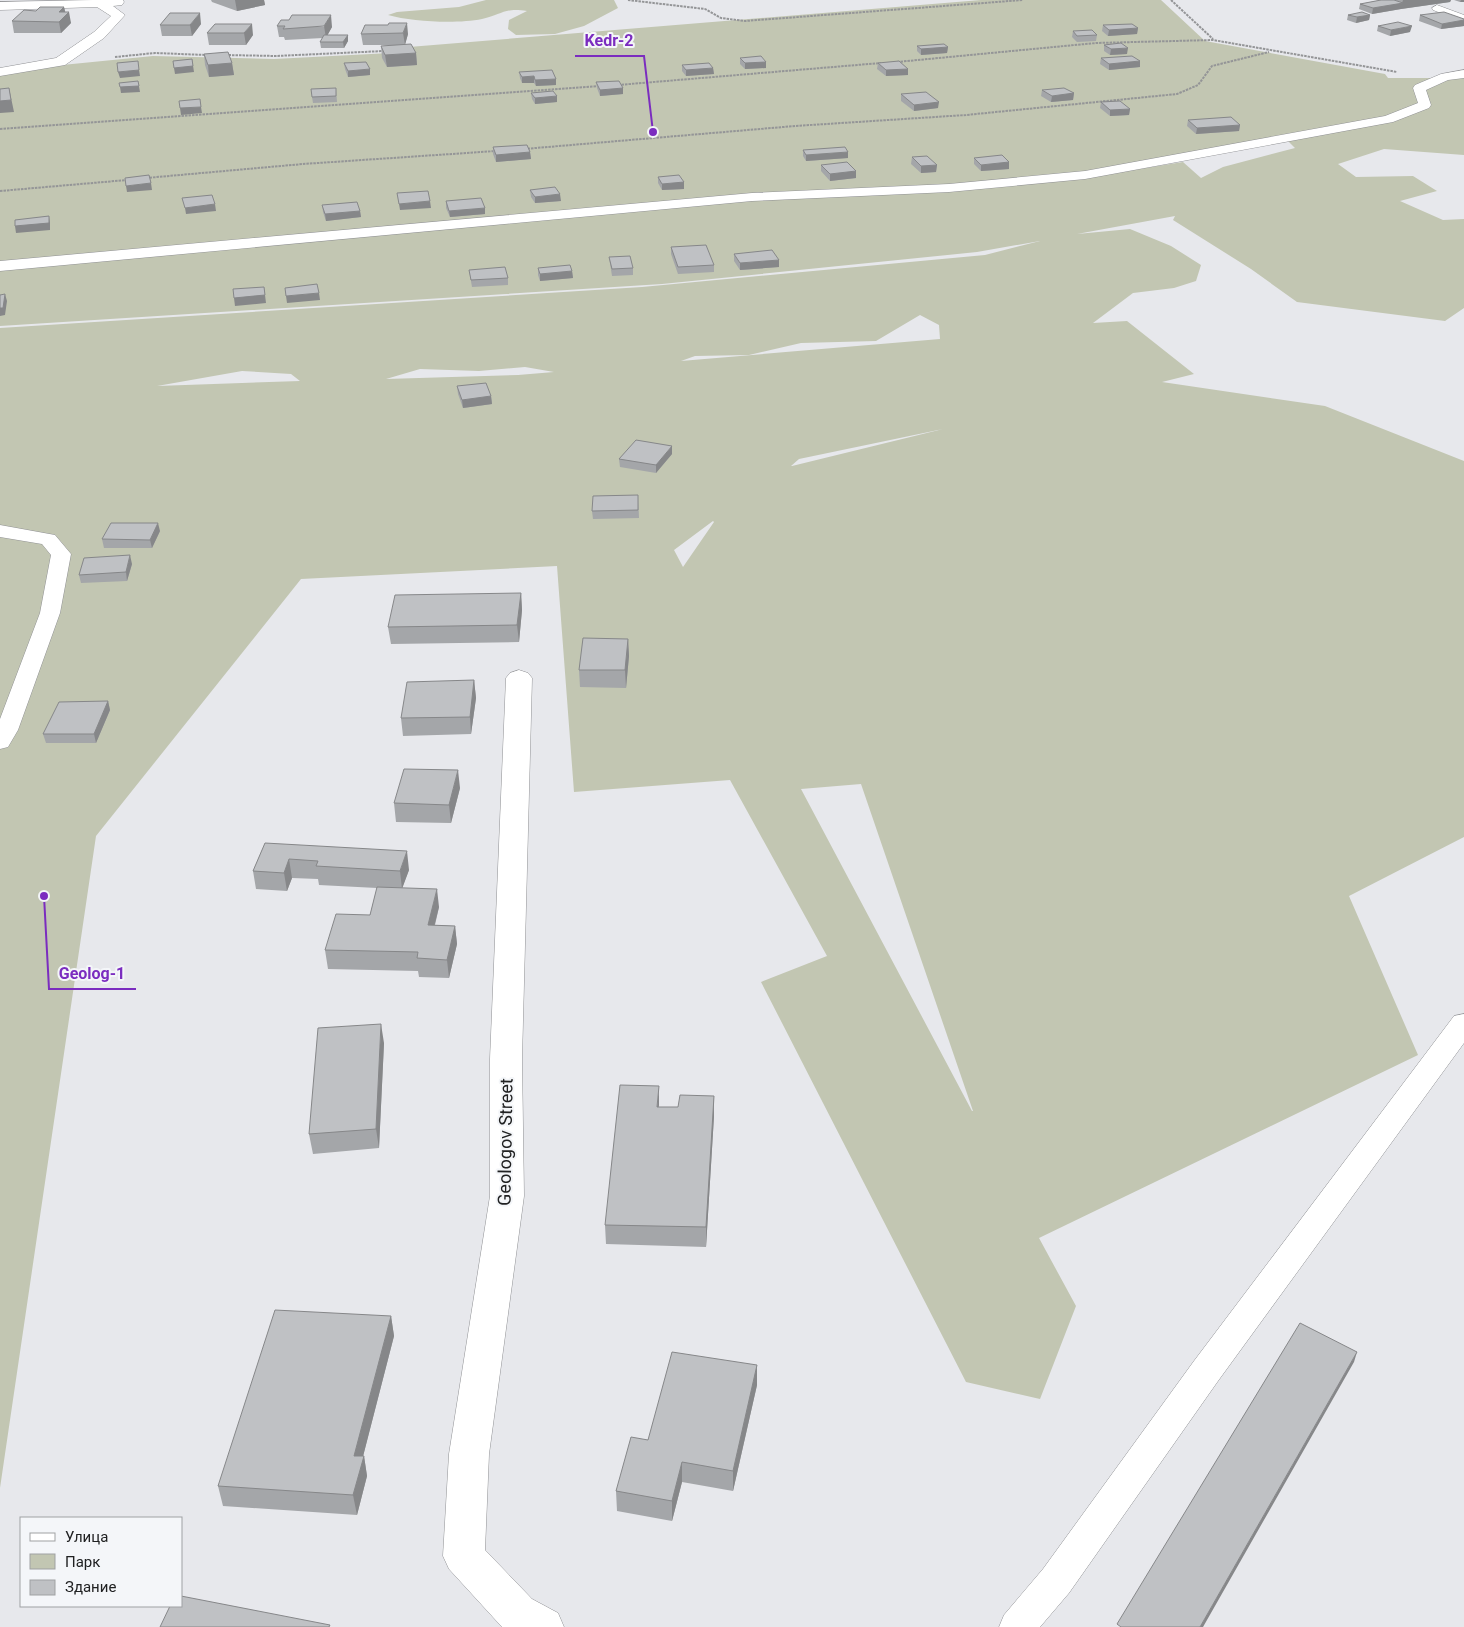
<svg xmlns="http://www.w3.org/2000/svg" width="1464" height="1627" font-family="Roboto,sans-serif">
<rect width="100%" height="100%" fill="#e7e8ec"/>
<path fill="#c2c6b2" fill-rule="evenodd" d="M486,0H614L618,8L584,26L555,34L516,35L508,29L509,20L527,11C504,7 502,15 482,19C457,24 413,22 388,15L397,12L459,7Z
M981,0H1161L1205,41L1385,74L1388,78H1464V155L1384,149L1338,164L1356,177L1413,176L1437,191L1400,201L1443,220L1464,219V308L1445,321L1297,302L1251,269L1173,220L1175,216L1077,234L1130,229L1171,246L1201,265L1196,281L1174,288L1133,293L1093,323L1127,321L1194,374L1162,382L1325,406L1464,461V837L1349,896L1418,1055L1039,1238L1076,1306L1040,1399L966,1382L761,982L827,956L730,780L574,792L557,566L301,579L96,836L0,1488V328L642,287L985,255L1040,241L977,252L662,284L0,326V269L752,200L1088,177L1183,162L1201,178L1223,167L1295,148L1283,136L1082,173L948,185L751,195L0,264V75L32,68L153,56L274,59L410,52L409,47ZM920,315L939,325L940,339L681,361L695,356L749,355L801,343L876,341ZM525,367L554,372L518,375L386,379L420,369L479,371ZM242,371L291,374L300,381L157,386ZM943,429L792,466H791L799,459ZM713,521L714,522L683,567L674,550ZM861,784L973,1111H972L801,789Z"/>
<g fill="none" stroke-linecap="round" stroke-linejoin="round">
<g stroke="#909194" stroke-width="1">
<path id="lane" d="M1437,5L1464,15V22L1433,10L1432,8Z
M1464,70V78L1448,80L1426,90L1431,105L1429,108L1393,122L1085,179L949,192L752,201L0,271V261L752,193L949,184L1085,171L1385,116L1418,103L1413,88L1415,85L1441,74Z
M0,525L55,535L71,554L60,613L18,730L8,747L0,749V719L40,613L51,555L42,544L0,537Z
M1464,1014V1043L1218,1381L1069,1593L1040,1627H999L1004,1615L1043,1569L1194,1361L1454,1016Z"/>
</g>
<g stroke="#909194" stroke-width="1">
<path id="street" d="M93,0H123L124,2L122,5L113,6L125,15L104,38L65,65L0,76V68L56,58L94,32L111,16L97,7L0,10V2Z
M519,670L528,673L532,678L522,1059L524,1196L489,1454L485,1550L532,1599L558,1613L564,1627H502L449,1569L443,1556L449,1454L490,1196V1059L506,678L510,673Z"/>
</g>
<path stroke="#949597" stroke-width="2" stroke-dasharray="2.5 1" stroke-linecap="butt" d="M628,0L705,9L721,18L745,21L1023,0
M1171,0L1213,39
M225,55L276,56L384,51
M115,57L155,53L206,55
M897,62L1096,43L1213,40L1397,72
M618,85L881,63
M0,129L599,86
M524,149L795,126L966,115L1177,94L1198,85L1212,66L1269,52
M146,178L303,164L496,151
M0,191L127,180"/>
<use href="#lane" fill="#fff" fill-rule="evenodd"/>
<use href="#street" fill="#fff" fill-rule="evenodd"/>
</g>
<path fill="#a4a6a9" d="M211,0H264L265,5L237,11L212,2Z
M1381,0H1451L1450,2L1401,9L1372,14L1359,9L1360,4Z
M1454,0H1464L1460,2Z
M64,7L65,12L71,23L61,33H14L12,21L36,11Z
M1348,15H1370L1369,20L1356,23L1347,20Z
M1420,15L1464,19V26L1441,29L1419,21Z
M201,24L192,36H162L160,25Z
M215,24L253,35L246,45H209L207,33Z
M365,25L408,34L405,44L416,53L417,65L387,67L382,58L381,46L398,45H363L361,34Z
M1103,25L1138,28L1137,34L1108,36L1102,31Z
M277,26L332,27L327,35H348V41L344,48H321L320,42L323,38L285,40L284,37H279Z
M1378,26L1410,32L1390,36L1377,31Z
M1073,31L1097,35L1096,41L1077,42L1072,37Z
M1104,45L1127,54L1110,55L1104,51Z
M917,46L948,47L947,53L921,55L917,51Z
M204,54L232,63L234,75L209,77L205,65Z
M740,58L766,62V68L745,69L740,64Z
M1101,58L1140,67L1109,70L1100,64Z
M344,63L370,75L348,77L345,69Z
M878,63L908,69V75L886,76L877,69Z
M682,65L713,68L714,74L686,76L682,71Z
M519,72L556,85L536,86L534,83H522L520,78Z
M596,82L623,88V94L600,96L597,88Z
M336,88L337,102L313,103L312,97Z
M1042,90L1074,93L1073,100L1051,102L1041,96Z
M531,93L557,102L535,104L532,99Z
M901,94L938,108L914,111L901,101Z
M1101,102L1130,109L1129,115L1110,116L1100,108Z
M1188,120L1240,125L1239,131L1196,134L1187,126Z
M493,147L530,152L531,159L496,162L493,154Z
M803,150L848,158L806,161L803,156Z
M912,157L937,165L936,172L921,173L911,164Z
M974,158L1009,162V169L981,171L974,164Z
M821,165L856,171V178L830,181L821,171Z
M658,177L684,182V189L662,190L658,183Z
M530,190L561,201L535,203L531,197Z
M446,201L485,214L450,217L446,208Z
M322,205L360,211L361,217L326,221L323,212Z
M671,247L714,265V272L678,274L671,254Z
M734,254L779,260V267L740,270L734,261Z
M609,257L633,268V275L612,276Z
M538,268L572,271L573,278L540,281L538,275Z
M469,270L508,278V285L472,287Z
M457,386L491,396L492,404L463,408L458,394Z
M672,454L656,473L620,467L619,459Z
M638,495L639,518L593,519L592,511Z
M160,531L152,548H104L102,539Z
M132,564L127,581L81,583L79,575Z
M521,593L522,610L519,642L391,644L388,627Z
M628,639L629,656L626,688L580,687L579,670Z
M474,680L476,698L471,734L403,736L401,718Z
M108,701L110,710L96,743H46L43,734Z
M460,788L451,823L396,822L394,803Z
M265,843L409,870L402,888L439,907L435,925L455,926L457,944L449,978L419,977L418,971L328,969L325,950L370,915L377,888L319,885L318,879L292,878L287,891L256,889L253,871Z
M384,1043L379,1148L313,1154L309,1134Z
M714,1096V1116L706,1247L606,1244L605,1225L659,1107H678Z
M391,1316L394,1336L363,1456H364L367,1476L357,1515L223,1506L218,1486Z
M757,1365V1385L733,1491L682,1482L672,1521L617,1511L616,1491L648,1440Z"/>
<path fill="#868789" d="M235,0H264L265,5L237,11Z
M1403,0H1451L1450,2L1401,9L1372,14L1373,8L1402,3Z
M1461,0H1464V2H1460Z
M64,7L66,15L69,12L71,23L61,33L59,22V12Z
M200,13L201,24L192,36L190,25Z
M331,15L332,27L326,38L324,26Z
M1370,15L1369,20L1356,23L1357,17Z
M1464,20V26L1441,29L1442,24Z
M407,23L408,34L405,45L403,33Z
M252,24L253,35L246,45L244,33Z
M1412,26L1410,32L1390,36L1391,30Z
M1138,28L1137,34L1108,36L1109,30Z
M348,35V41L344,48L343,42Z
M948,47L947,53L921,55V49Z
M1128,48L1127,54L1110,55L1111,49Z
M416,53L417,65L387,67L385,55Z
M192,59L194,72L175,74L174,68Z
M1140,61V67L1109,70V64Z
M766,62V68L745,69V63Z
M232,63L234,75L209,77L208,65Z
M713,68L714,74L686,76V70Z
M370,69V75L348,77V71Z
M908,69V75L886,76V70Z
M139,70L140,76L120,78L118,72Z
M534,76V83H522V77Z
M556,79V85L536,86L535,80Z
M138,81L140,92L121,93L120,87Z
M9,88L14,112L0,113V101Z
M623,88V94L600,96V90Z
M1074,93L1073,100L1051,102L1052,96Z
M557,96V102L535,104V98Z
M939,102L938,108L914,111V105Z
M201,107L202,113L181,115L180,108Z
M1130,109L1129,115L1110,116V110Z
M1240,125L1239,131L1196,134L1197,128Z
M530,152L531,159L496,162V155Z
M848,152V158L806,161V155Z
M1009,162V169L981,171V165Z
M937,165L936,172L921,173V166Z
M856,171V178L830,181V174Z
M684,182V189L662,190V184Z
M151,183L152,190L127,192L126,186Z
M560,194L561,201L535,203V197Z
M430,201L431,208L400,210L399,204Z
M215,204L216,211L186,214L185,208Z
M485,208V214L450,217L449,211Z
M360,211L361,217L326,221L325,214Z
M49,216L50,223V230L16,233L15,226Z
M779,260V267L740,270V263Z
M572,271L573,278L540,281V274Z
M264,287L266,303L235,306L234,298Z
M319,293L320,300L287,303L286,296Z
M5,294L7,301L5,315L0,316V308Z
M491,396L492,404L463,408L462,400Z
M672,446V454L656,473V465Z
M158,523L160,531L152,548L150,540Z
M130,555L132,564L127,581L126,572Z
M521,593L522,610L519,642L517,625Z
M628,639L629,656L626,688L625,670Z
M474,680L476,698L471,734L470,717Z
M108,701L110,710L96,743L94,734Z
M458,770L460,788L451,823L449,805Z
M407,851L409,870L402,889L400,871Z
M289,859L292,878L287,891L284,873Z
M437,889L439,907L430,943L428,925Z
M455,926L457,944L449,978L447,960Z
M381,1024L384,1043L379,1148L376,1129Z
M659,1086V1105L657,1126V1107Z
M714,1096V1116L706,1247V1227Z
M391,1316L394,1336L358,1476L354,1456Z
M1357,1352L1354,1362L1203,1627H1200Z
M757,1365V1385L733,1491V1471Z
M364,1456L367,1476L357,1515L353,1495Z
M682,1462V1482L672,1521V1501Z"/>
<path fill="#bfc1c4" stroke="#868789" d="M1381,0H1394L1403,3L1373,8L1360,4Z
M40,7H64L59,12H69L59,22L12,21L24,10L36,11Z
M1362,12L1370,15L1357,17L1348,15Z
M1444,12L1464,19V20L1442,24L1420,15Z
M170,13H200L190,25H160Z
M292,15H331L324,26L283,29L285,26H277L281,20H289Z
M1398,22L1412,26L1391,30L1378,26Z
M389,23H407L403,33L361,34L365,25H388Z
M215,24H252L244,33H207Z
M1132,24L1138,28L1109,30L1103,25Z
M1092,30L1097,35L1077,36L1073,31Z
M324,35H348L343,42H320Z
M1121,43L1128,48L1111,49L1104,45Z
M411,44L416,53L385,55L381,46Z
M944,44L948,47L921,49L917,46Z
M228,52L232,63L208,65L204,54Z
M761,56L766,62L745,63L740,58Z
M1132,56L1140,61L1109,64L1101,58Z
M192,59L193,66L174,68L173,61Z
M138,61L139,70L118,72L117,63Z
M899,61L908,69L886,70L878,63Z
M366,62L370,69L348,71L344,63Z
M709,63L713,68L686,70L682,65Z
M552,70L556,79L535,80L534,76L522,77L519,72Z
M138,81L139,86L120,87L119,83Z
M619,81L623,88L600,90L596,82Z
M9,88L11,100L0,101V89Z
M336,88V96L312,97L311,89Z
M1064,88L1074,93L1052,96L1042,90Z
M553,91L557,96L535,98L531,93Z
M926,92L939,102L914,105L901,94Z
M200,99L201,107L180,108L179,101Z
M1120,101L1130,109L1110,110L1101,102Z
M1231,117L1240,125L1197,128L1188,120Z
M527,145L530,152L496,155L493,147Z
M845,147L848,152L806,155L803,150Z
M1002,155L1009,162L981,165L974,158Z
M927,156L937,165L921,166L912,157Z
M847,162L856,171L830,174L821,165Z
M149,175L151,183L126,186L125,178Z
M679,175L684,182L662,184L658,177Z
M555,187L560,194L535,197L530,190Z
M428,191L430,201L399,204L397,193Z
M212,195L215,204L185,208L182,198Z
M481,198L485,208L449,211L446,201Z
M357,202L360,211L325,214L322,205Z
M49,216V223L15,226V220Z
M706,245L714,265L678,267L671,247Z
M772,250L779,260L740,263L734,254Z
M630,256L633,268L612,269L609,257Z
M570,265L572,271L540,274L538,268Z
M505,267L508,278L471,280L469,270Z
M317,284L319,293L286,296L285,288Z
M264,287L265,295L234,298L233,289Z
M5,294L3,308H0V295Z
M486,383L491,396L462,400L457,386Z
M636,440L672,446L656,465L619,459Z
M638,495V510L592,511L593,496Z
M111,523H158L150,540L102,539Z
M130,555L126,572L79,575L84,558Z
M521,593L517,625L388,627L395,595Z
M583,638L628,639L625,670H579Z
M474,680L470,717L401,718L407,682Z
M108,701L94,734H43L59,702Z
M404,769L458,770L449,805L394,803Z
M265,843L407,851L400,871L316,866L318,861L289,859L284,873L253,871Z
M377,887L437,889L428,925L455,926L447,960L417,958L418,952L325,950L336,914L370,915Z
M381,1024L376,1129L309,1134L318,1028Z
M620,1085L659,1086L657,1107H678L680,1095L714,1096L706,1227L605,1225Z
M275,1310L391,1316L354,1456H364L353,1495L218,1486Z
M1300,1323L1357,1352L1200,1627H1121L1117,1624Z
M672,1352L757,1365L733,1471L682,1462L672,1501L616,1491L631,1437L648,1440Z
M181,1596L330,1625L329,1627H160L170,1606H181Z"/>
<g text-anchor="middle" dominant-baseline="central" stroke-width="4" stroke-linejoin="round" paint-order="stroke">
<g font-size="18" fill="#202122" stroke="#f4f6f9">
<text transform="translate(505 1142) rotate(-89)">Geologov Street</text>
</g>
</g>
<path fill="none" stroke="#7b2cbf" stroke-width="2" d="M653 132L644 56H575M44 896L49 989H136"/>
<g fill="#7b2cbf" stroke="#f4f6f9" stroke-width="2">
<circle cx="653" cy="132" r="5"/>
<circle cx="44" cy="896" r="5"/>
</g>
<g font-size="16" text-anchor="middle" font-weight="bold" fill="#7b2cbf" stroke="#f4f6f9" stroke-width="4" stroke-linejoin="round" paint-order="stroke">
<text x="609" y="46">Kedr-2</text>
<text x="92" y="979">Geolog-1</text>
</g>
<rect x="20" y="1517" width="162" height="90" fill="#f4f6f9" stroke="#9fa1a3"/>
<rect x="30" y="1533" width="25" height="8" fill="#ffffff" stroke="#9fa1a3"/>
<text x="65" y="1542" font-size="15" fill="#202122">Улица</text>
<rect x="30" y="1554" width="25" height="15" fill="#c2c6b2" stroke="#9fa1a3"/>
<text x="65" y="1567" font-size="15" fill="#202122">Парк</text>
<rect x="30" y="1580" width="25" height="15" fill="#bfc1c4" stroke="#9fa1a3"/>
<text x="65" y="1592" font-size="15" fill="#202122">Здание</text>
</svg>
